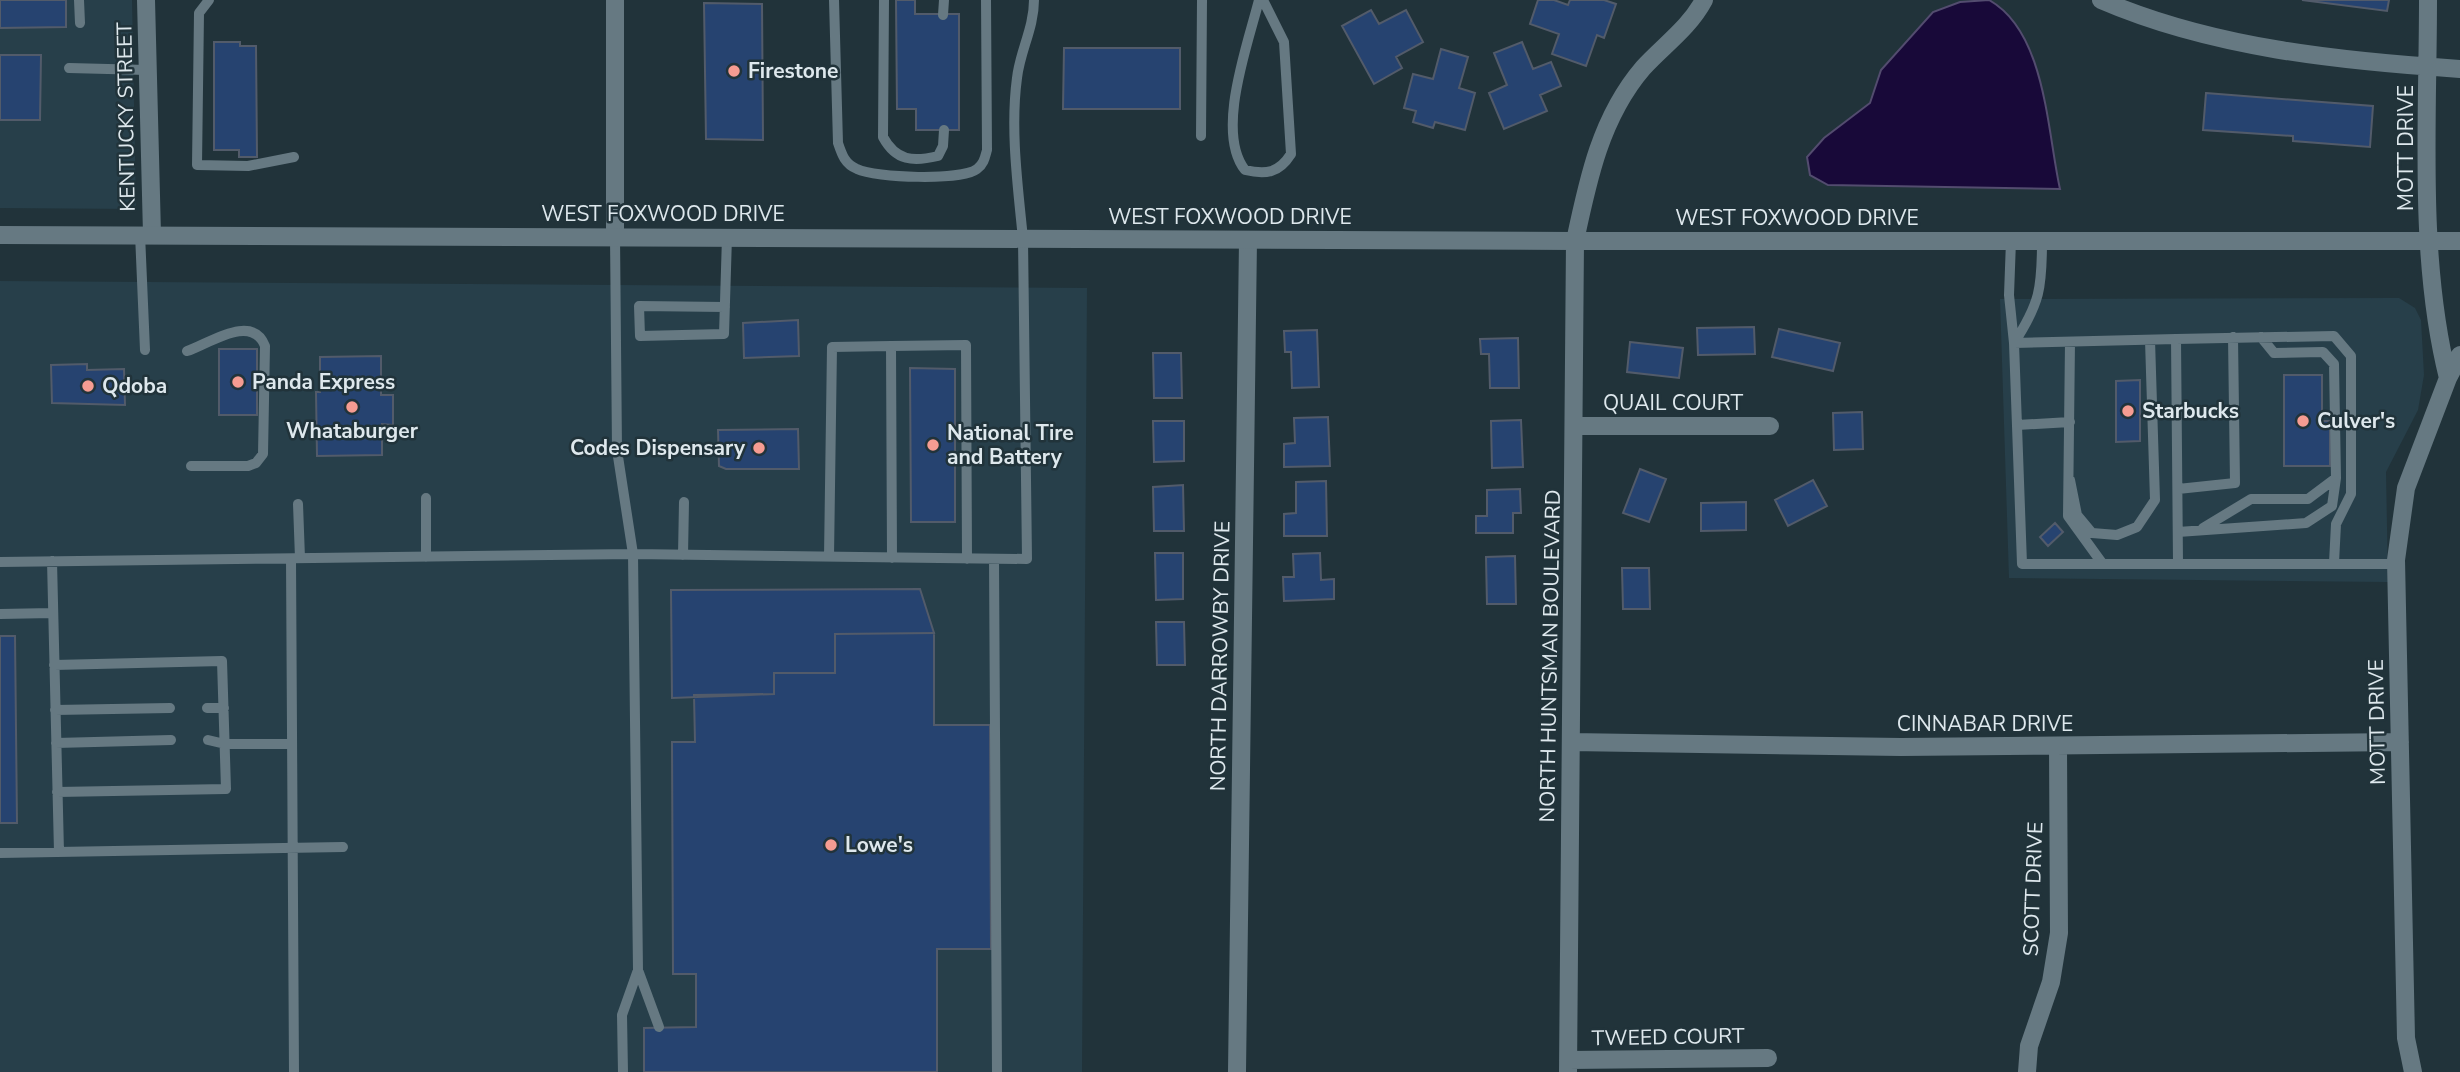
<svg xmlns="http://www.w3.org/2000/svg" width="2460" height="1072" font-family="'Nunito Sans',sans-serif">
<rect width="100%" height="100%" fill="#21333a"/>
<path fill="#273f4a" d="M0,0H132L136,209L0,208Z
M0,281L1087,288L1082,1072H0Z
M2399,298L2415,308L2421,320L2424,375L2418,410L2386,472L2388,582L2009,578L2000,299Z"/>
<path fill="#180939" stroke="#534c6f" stroke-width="2" d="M1989,0C2046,32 2047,131 2060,189L1828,185L1810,175L1807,157L1824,138L1870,103L1881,70L1933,12L1960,2Z"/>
<path fill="#264370" stroke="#525b6a" stroke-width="2" d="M0,0H66V27L0,28Z
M896,0H915V14H959V130H916V109H897Z
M1538,0H1554L1568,5L1570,0H1604L1616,4L1604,38L1597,35L1586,66L1552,54L1559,34L1530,24Z
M2302,0H2389L2387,11Z
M704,3L762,4L763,140L706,139Z
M1371,10L1379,24L1406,10L1423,42L1396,57L1402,68L1374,84L1342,26Z
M214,42H240V46H256L257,157H239V150H214Z
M1522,42L1533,69L1551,62L1561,86L1540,95L1547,111L1504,129L1489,93L1507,85L1494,53Z
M1064,48H1180V109H1063Z
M1441,49L1468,57L1459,88L1475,93L1465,130L1435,122L1433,128L1413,122L1416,111L1404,108L1413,74L1433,79Z
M0,55H41L40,120H0Z
M2206,93L2373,106L2370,147L2293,141V136L2203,130Z
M798,320L799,356L744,358L743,323Z
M1754,327L1755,354L1698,355L1697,328Z
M1779,329L1840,343L1833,371L1772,357Z
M1317,330L1319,387L1292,388L1291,352H1285L1284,331Z
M1518,338L1519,388H1490L1489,354H1481L1480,339Z
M1630,342L1683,348L1679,378L1627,372Z
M219,349H257V415H219Z
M1153,353H1181L1182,398H1154Z
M381,356V395H393V425L382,424V455L317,456L316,392H320V357Z
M87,364V370L124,369L125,405L52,403L51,365Z
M910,368L955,369V522H911Z
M2284,375H2322V421H2330V466H2284Z
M2140,380V441L2116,442V381Z
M1862,412L1863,449L1834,450L1833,413Z
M1328,417L1330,466L1284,467V444L1295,443L1294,418Z
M1521,420L1523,467L1492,468L1491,421Z
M1153,421H1184V461L1154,462Z
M798,429L799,469H726L719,466L718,430Z
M1640,469L1666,479L1649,522L1623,513Z
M1813,480L1827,506L1788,526L1775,500Z
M1326,481L1327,536H1284V514L1296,513V482Z
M1183,485L1184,531H1154L1153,487Z
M1520,489L1521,513H1513V533H1476V516H1487V490Z
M1746,502V530L1701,531V503Z
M2055,523L2063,532L2048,546L2040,537Z
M1155,553H1183V599L1156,600Z
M1320,553L1321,580L1334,579V599L1284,601L1283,577H1294L1293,554Z
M1515,556L1516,604H1487L1486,557Z
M1622,568H1649L1650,609H1623Z
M920,589L934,633L835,634V673H774V694L672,698L671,590Z
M1156,622H1184L1185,665H1157Z
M934,633V725H990L991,949H937V1072H644V1028L696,1027V974H673L672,742H695L694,695L774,694V673H835V634Z
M0,636H15L17,823H0Z"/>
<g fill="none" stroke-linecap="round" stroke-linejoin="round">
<path stroke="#667982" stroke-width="10" d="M79,0L80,23
M209,0L199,13L197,165L248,166L294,157
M834,0L838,143C842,155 845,164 857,169C876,178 961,181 977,169C984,164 985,157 987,150L986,0
M884,0L883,137C896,161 913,162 938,156L943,146L944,130
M1259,0C1248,44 1215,132 1245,170C1266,175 1279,173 1291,154L1284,42L1263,0
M943,15L944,0
M69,68L147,70
M1201,136L1202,0
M140,234L145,350
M615,236L617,450L633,554L1027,559L1023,239C1018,187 1010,130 1017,78C1020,51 1034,28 1034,0
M2011,241L2009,295L2014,343L2022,564H2396
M725,307L639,306L640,336L724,334L727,237
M2176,339L2334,336L2351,356V494L2336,524L2334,563
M2070,342L2068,516L2102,563
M2014,343L2176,339L2178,562
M2014,343C2040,303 2042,288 2042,241
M187,351C207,345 252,312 265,346L263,454L256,463L248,466H191
M2017,425L2070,422
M2070,480L2077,515L2092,533L2117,535L2137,527L2155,500L2150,340
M2178,489L2235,483L2233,337
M426,498V557
M298,504L300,558
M2203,528L2251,499H2308L2336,478
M2178,532L2306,523L2332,506L2336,478L2334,364L2323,352L2274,353L2261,337
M683,555L684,502
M829,557L832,347L891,346
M892,558L891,346L966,345L967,559
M291,559L294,1072
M994,559L997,1072
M52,561L59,852
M0,562L633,554L638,970L622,1015L623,1072
M0,614L52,613
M54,665L222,661L226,789L57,792
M207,708H224
M55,710L170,708
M208,740L225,744H291
M56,743L171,740
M0,853L343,847
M638,970L659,1027"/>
<path stroke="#667982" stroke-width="18" d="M146,0L152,234
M2101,0C2212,48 2340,61 2460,69
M2428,0C2428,123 2418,258 2448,378
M1576,426H1770
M1571,742L1901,747L2400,742
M1568,1060L1768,1058
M1237,1072L1248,240
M1568,1072L1575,241C1588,179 1601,117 1643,68C1664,45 1689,28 1704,0
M2027,1072L2029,1046L2051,982L2059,933L2058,746
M2413,1072L2406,1038L2396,560L2406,488L2448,378L2460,355"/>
<path stroke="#667982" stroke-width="18" d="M615,0V236"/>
<path stroke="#667982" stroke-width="18" d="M0,235L1575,241H2460"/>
</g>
<g fill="#f59c92" stroke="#21333a" stroke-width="2.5">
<circle cx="734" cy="71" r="7"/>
<circle cx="238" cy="382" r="7"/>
<circle cx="88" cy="386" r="7"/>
<circle cx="352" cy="407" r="7"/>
<circle cx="2128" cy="411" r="7"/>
<circle cx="2303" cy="421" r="7"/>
<circle cx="933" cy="445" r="7"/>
<circle cx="759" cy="448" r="7"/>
<circle cx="831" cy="845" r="7"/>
</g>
<g text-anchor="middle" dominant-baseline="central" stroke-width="5" stroke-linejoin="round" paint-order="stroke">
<g font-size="21" font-weight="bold" fill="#dee8ed" stroke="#21333a" text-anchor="start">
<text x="748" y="71">Firestone</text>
<text x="252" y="382">Panda Express</text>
<text x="102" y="386">Qdoba</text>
<text x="2142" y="411">Starbucks</text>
<text x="2317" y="421">Culver's</text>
<text x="352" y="431" text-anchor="middle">Whataburger</text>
<text x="947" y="433">National Tire<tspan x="947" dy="24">and Battery</tspan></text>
<text x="745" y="448" text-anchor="end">Codes Dispensary</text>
<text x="845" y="845">Lowe's</text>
</g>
<g font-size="21" fill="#dee8ed" stroke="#21333a">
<text transform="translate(126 117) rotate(-91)">KENTUCKY STREET</text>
<text transform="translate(2406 148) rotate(-90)">MOTT DRIVE</text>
<text x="663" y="214">WEST FOXWOOD DRIVE</text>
<text x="1230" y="217">WEST FOXWOOD DRIVE</text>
<text x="1797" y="218">WEST FOXWOOD DRIVE</text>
<text x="1673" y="403">QUAIL COURT</text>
<text transform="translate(1220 656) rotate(-89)">NORTH DARROWBY DRIVE</text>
<text transform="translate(1550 656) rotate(-89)">NORTH HUNTSMAN BOULEVARD</text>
<text transform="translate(2377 722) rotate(-91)">MOTT DRIVE</text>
<text x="1985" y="724">CINNABAR DRIVE</text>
<text transform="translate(2033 889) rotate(-88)">SCOTT DRIVE</text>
<text transform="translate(1668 1037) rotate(-1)">TWEED COURT</text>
</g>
</g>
</svg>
